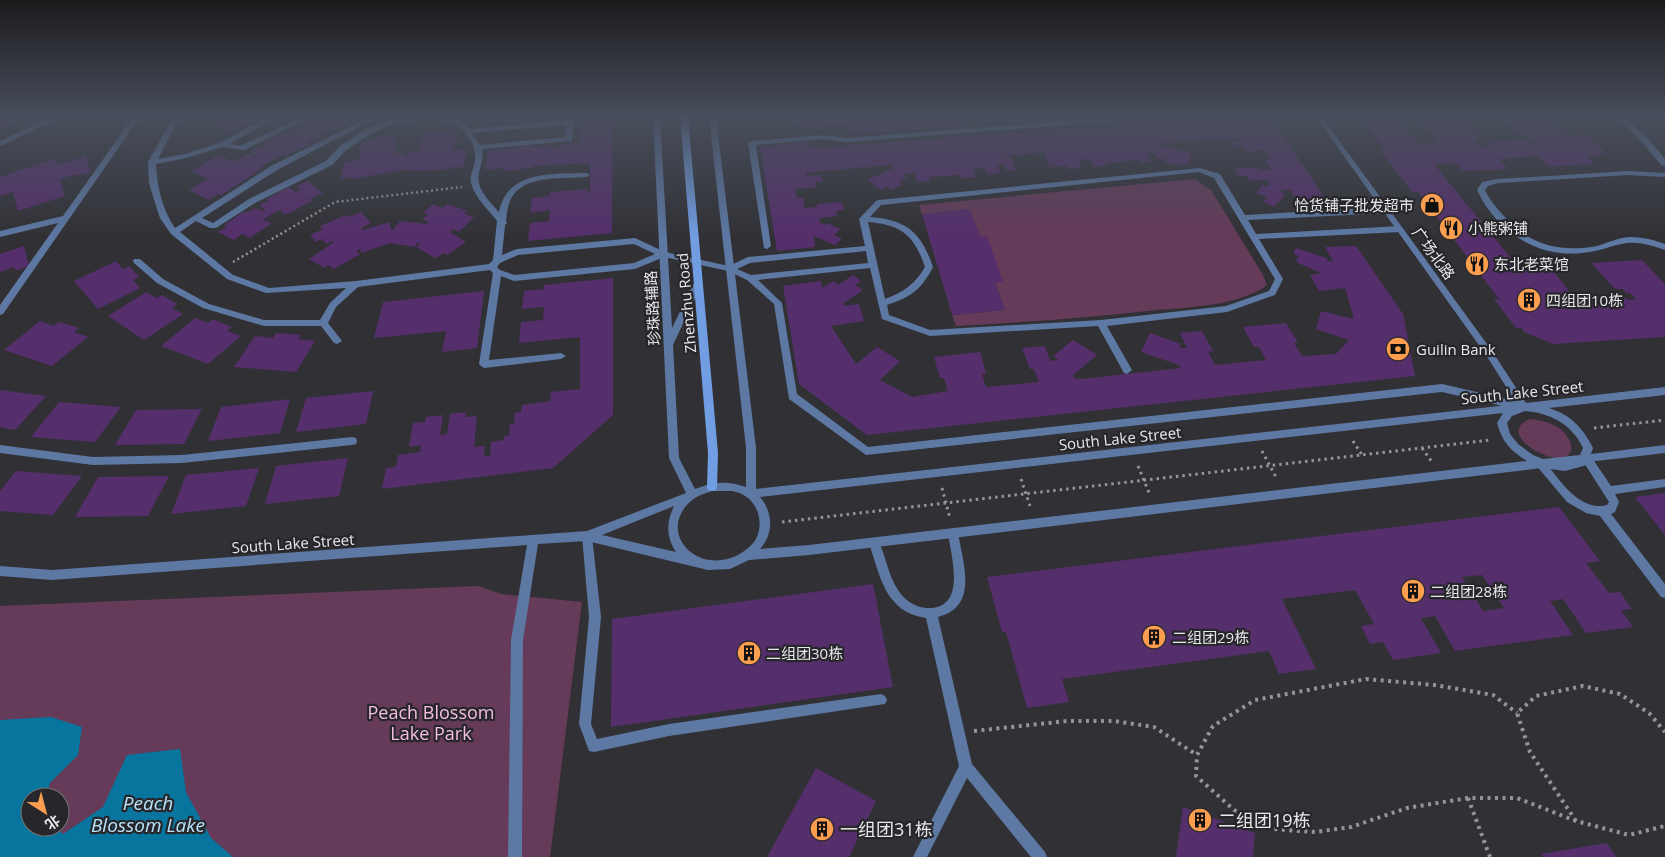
<svg xmlns="http://www.w3.org/2000/svg" width="1665" height="857" font-family="'Open Sans','Noto Sans SC',sans-serif">
<rect width="100%" height="100%" fill="#313135"/>
<path fill="#653b59" fill-rule="evenodd" d="M1195,179L1211,190L1263,275L1267,285C1239,306 1191,307 1157,310C1090,318 1023,322 956,326L952,315L1005,310L995,282H1002L987,237H980L970,210L922,214L919,205Z
M1530,419C1540,420 1550,422 1559,428C1570,436 1580,456 1559,458C1541,459 1498,432 1530,419Z
M478,586L501,594L582,602L550,857H0V606ZM30,797H60V827H30Z"/>
<path fill="#07759e" d="M51,717L82,727L78,755L50,783L46,797H30V827H54L63,834L103,807L127,755L180,749L186,792L211,838L233,857H0V720Z"/>
<path fill="#552f6b" fill-rule="evenodd" d="M0,117H27L0,129Z
M226,117H263L231,132L214,123Z
M320,117H362L307,142L310,144L285,156L283,155L267,163L259,168L262,169L221,195L218,194L209,200L189,190L208,179L192,171L218,155L234,162L247,154L256,158L257,157L250,152L266,144L264,142Z
M493,117H547V118L535,119V121L510,124V121L492,123Z
M582,117H613L612,233L528,241L530,223L549,221L550,210L530,213L532,198L550,196V192L587,189V193L590,192V163L531,166V168L504,171V168L485,170L488,151L532,145V147L552,145L551,148H559V145L581,142Z
M795,117H855L861,119L900,117H962L959,119L962,126L850,134L849,128L843,125L797,128Z
M992,117H1022L1024,121L995,123Z
M1214,117H1271L1327,202L1298,204L1290,190H1281L1285,195L1274,207L1263,202L1267,197L1256,193L1263,185L1267,187L1270,184L1267,180L1250,181L1247,176H1239L1234,169L1258,167L1260,170L1271,169L1265,160L1271,159L1265,150L1246,152L1243,147L1236,148L1232,141L1246,140L1244,138L1161,143L1163,146L1192,153L1188,165L1181,163L1180,166L1164,162L1165,159L1155,157L1156,153L1146,154L1151,162L1141,163L1140,160L1105,163L1107,166L1094,167L1090,159L1078,160L1082,168L1069,169L1068,166L1050,167L1044,154L1064,151L991,157H1011L1016,170L1007,171L1004,164L997,165L1000,173L987,174L985,168L973,169L976,177L962,178L960,175L929,177L930,181L917,182L915,173L903,174L907,177L899,181L903,184L891,190L887,187L881,190L868,180L893,168L892,165L821,171L806,173L807,176L821,175L823,182H815L816,187L795,189L797,198H803L805,208L817,207V204L842,202L844,210L836,211L837,216L819,218L820,223L825,225L827,223L840,229L834,235L842,239L835,245L814,236L815,247L777,251L760,147L804,142L814,148Z
M1360,117H1396L1417,143L1438,142L1421,121L1465,119L1482,138H1476L1478,141L1475,142L1480,147L1487,146L1484,142L1527,140L1530,143H1537L1527,136H1521L1502,117H1548L1566,135L1586,134L1607,154L1587,156L1595,164L1548,167L1539,156L1499,159L1508,169L1463,171L1456,163L1434,164L1518,267L1548,265L1570,292L1562,293L1566,297H1562L1568,304H1577L1572,298L1622,294L1627,300L1636,299L1630,293H1626L1623,289H1615L1591,263L1642,260L1665,284V337L1553,344L1524,332L1522,328H1516L1494,299H1499L1418,192H1412L1380,150H1385Z
M451,131L450,134H458L453,150H467L463,167H452L451,169L411,171L412,169L403,170L352,179V177L341,179L344,162L359,160L361,143L369,142V139L396,135L395,154L405,153L404,158H406L408,153L418,152L425,132Z
M85,156L91,172L78,176L77,174L60,179L65,196L18,211L13,192L0,196V177L55,158L57,165Z
M308,181L323,193L310,199L312,201L285,215L280,210L270,215L263,220L272,223L250,238L242,234L234,240L218,232L227,227L224,225L245,211L248,212L255,208L263,211L265,210L259,205L268,201L266,199L289,187L295,192L301,189L297,186Z
M433,204L443,208L447,204L468,211L464,214L474,217L459,232L453,229L450,232L466,242L447,255L444,253L435,258L416,247L420,244L417,243L415,247L390,243L361,253V249L356,251L360,254L334,269L328,265L324,268L309,259L334,242L332,241L326,244L322,239L316,242L310,235L323,229L320,226L345,215L348,217L361,212L371,223L361,228L363,230L389,222L392,231L400,221L427,224L429,222L422,219L428,215L423,213Z
M970,209L980,237L987,236L1003,282H995L1005,310L952,315L922,214Z
M24,246L29,266L15,271L14,267L0,272V254Z
M1356,246L1403,314L1415,376L867,435L799,384L783,286L821,281L822,288L834,281L838,285L853,275L861,281L855,285L863,290L844,303V306L859,304L864,321L831,326L856,364L877,347L900,361L880,380L912,397L948,391L944,378H940L934,357L980,352L986,373L982,374L986,387L1039,382L1034,369H1030L1022,348L1045,346L1050,361L1056,360L1058,359L1053,356L1073,340L1097,355L1073,375L1074,378L1082,379L1181,368L1179,365L1141,352L1150,333L1181,344L1179,348H1187L1180,333L1202,331L1213,351L1208,352L1215,365L1266,360L1259,347H1254L1243,327L1286,323L1298,343H1294L1302,356L1336,354L1349,340L1316,329L1321,311L1354,319L1345,288L1319,291L1310,275L1321,273L1296,262L1299,256L1293,254L1296,248L1326,258L1328,261H1333L1325,247Z
M116,261L123,269L129,266L139,277L133,280L140,288L98,309L74,281Z
M613,278V415L553,468L382,489L386,468L396,467L398,455L420,452L421,445L409,447L413,423L425,422L426,417L443,415L440,435L447,434L450,414L466,412L465,417L477,416L474,447L485,446L484,456H490L491,442L504,440V436L509,435L510,424H514L515,413L521,412L522,405L550,401L551,392L580,389V337L519,343L521,322L543,320L544,307L522,309L524,291L544,289V285Z
M484,291L477,348L442,352L446,331L374,338L383,302Z
M146,292L157,298L162,295L177,304L172,308L183,314L144,340L108,316Z
M195,318L208,323L213,319L232,327L227,331L241,336L208,364L161,346Z
M40,321L54,326L59,322L79,328L74,332L88,337L52,366L4,350Z
M276,333L301,335L298,339L315,341L296,372L234,367L255,336L273,338Z
M0,390L46,396L15,430L0,427Z
M373,391L366,424L296,432L306,398Z
M290,399L280,433L208,441L221,407Z
M59,402L121,407L95,442L31,437Z
M202,409L184,444L115,445L136,410Z
M348,458L339,496L265,504L276,466Z
M259,468L246,506L171,514L186,475Z
M16,471L82,476L53,515L0,511V491Z
M169,476L148,516L75,517L98,477Z
M1665,493V535L1635,497Z
M1559,507L1600,561L1586,563L1609,593L1620,592L1632,609L1621,610L1633,627L1586,633L1563,599L1550,601L1573,635L1455,651L1435,616L1421,618L1441,653L1393,660L1383,642L1370,644L1361,626L1374,624L1355,590L1282,599L1316,669L1279,674L1269,651L1062,679L1069,702L1027,708L1006,632H1002L987,577ZM1482,575L1504,608L1483,611L1462,577Z
M873,584L893,687L611,727L612,619Z
M816,768L876,801L849,857H767Z
M1183,807L1255,833L1253,857H1176Z
M1607,843L1616,857H1543L1541,854Z"/>
<g fill="none" stroke-linecap="round" stroke-linejoin="round">
<path stroke="#959598" stroke-width="2.5" stroke-dasharray="2 3" stroke-linecap="butt" d="M792,117L794,126
M1643,118H1665
M233,262L335,202L462,187"/>
<path stroke="#959598" stroke-width="3" stroke-dasharray="2.5 4" stroke-linecap="butt" d="M1594,428L1665,420
M1353,441L1362,455
M1422,448L1432,462
M1262,451L1277,479
M1138,466L1150,495
M1021,479L1031,509
M942,488L950,518
M782,522L1491,440"/>
<path stroke="#959598" stroke-width="4" stroke-dasharray="3 4.5" stroke-linecap="butt" d="M974,731L1067,721H1114L1154,727L1197,755
M1468,798L1407,808L1351,827L1315,832L1273,829L1234,810L1196,776L1197,755L1213,726L1255,700L1366,679L1434,685L1493,695L1517,713
M1576,821L1530,752L1517,713L1536,696L1583,686L1620,694L1649,713L1665,732
M1490,857L1468,798H1517L1576,821L1629,835L1665,826"/>
<path fill="#5c78a3" fill-rule="evenodd" d="M52,117H61L0,146V141Z
M133,117H140L3,314L0,315V305L58,223L0,237V231L63,216Z
M173,117H180L158,159L185,154L219,143L268,117H277L230,144L240,146L302,117H311L244,150L222,147L186,158L156,164C157,186 162,209 175,228L271,166L369,117H378L277,170L202,218L213,223L249,199L326,161L340,146L363,131L387,120L416,117H445L458,120L469,129L570,120L574,122L572,141L482,149C484,158 481,164 479,173C475,188 490,202 499,212C507,170 553,174 586,173L590,175L586,177C564,179 529,175 514,194C508,201 507,212 506,221L507,223L505,225L502,255L517,249L635,238L665,252L729,266L748,257L865,246L859,219L876,201L879,200L1200,168L1220,174L1245,215L1386,207L1390,210L1386,213L1248,220L1256,234L1400,226L1404,229L1400,232L1259,239L1283,279L1275,295L1227,312L1107,326L1132,370L1127,374L1124,373L1098,326L930,336L882,319L870,268L758,280L782,303L797,394L868,447L1442,384L1524,403L1529,407L1524,411L1442,392L866,455L789,399L774,304L747,280L728,271L664,257L635,269L514,281L501,276L489,360L561,353L566,356L561,359L484,368L481,366L479,364L493,273L490,270L358,287L336,307L328,323L342,341L337,344L334,343L321,326H264L203,308L157,283L134,263L133,261L134,259H140L163,279L209,304L264,320H320L330,303L346,288L266,293L227,279L171,234L160,218L155,203L149,183L148,162ZM430,119C437,120 446,120 453,123C466,129 477,146 475,161C474,169 469,175 471,183C475,198 488,209 497,221L493,260L489,264L356,281L269,288L233,275L180,232L196,221L210,228H216L255,203L332,165L346,150L369,135L392,124ZM566,125L565,137L480,145L472,133ZM1199,172L1214,178L1275,279L1269,291L1226,306L1101,320L930,330L889,315L887,305C911,297 921,290 933,267C921,232 907,220 870,217L881,205ZM868,222C902,225 914,235 925,267C915,284 904,292 885,299ZM634,244L655,254L634,263L514,275L500,270L497,267L500,263L518,255ZM866,251L868,263L751,275L737,269L750,263Z
M1616,117H1624L1647,137L1665,159V166H1662L1641,141Z
M824,135L846,138L850,140L846,142L824,139L756,145L771,246L767,249L764,248L748,143L752,141Z
M1628,171L1665,173V177L1628,175L1498,183L1488,186L1485,190C1491,203 1501,213 1511,223C1534,247 1566,252 1597,246C1608,243 1619,237 1631,237C1643,237 1654,240 1665,244V250C1653,246 1640,242 1627,243C1612,245 1598,252 1582,253C1537,258 1496,231 1477,190L1482,182L1498,179Z
M352,437L356,438L357,441L356,444L352,445L182,463L93,465L0,453V445L93,457L182,455Z
M1586,454L1590,455L1611,486L1665,479V487L1615,494L1619,502L1615,512L1611,514L1665,584V598L1661,597L1600,516L1586,513L1567,502L1535,464L1536,461H1544C1560,480 1579,512 1607,505L1609,502L1581,458L1582,455Z
M953,528L957,530L958,533C963,563 979,607 938,617L972,764L1045,852L1047,857H1031L967,778L927,857H913L959,766L926,618C885,612 880,576 869,543L870,540L874,538L878,540C886,556 888,575 898,590C904,600 915,607 926,608C968,610 951,557 948,533L949,530Z
M587,531L591,533L592,536L601,617L591,724L597,739L669,724L881,694L885,696L887,700L885,704L669,736L594,752L589,751L579,724L589,617L582,536L583,533Z"/>
<path fill="#5c78a3" fill-rule="evenodd" d="M653,117H660L672,328L695,281H701L702,283L673,345L679,458L695,489C713,482 727,480 746,487V448L709,117H716L756,448V489L1517,404L1486,355L1316,117H1322L1492,351L1526,403L1665,387V395L1549,408C1571,415 1583,428 1593,448L1591,454L1665,445V453L1588,462L1587,465L1565,471L1542,468L809,555L749,560L730,569L708,570L587,541L538,544L523,640L522,857H508L511,640L527,545L52,580L0,576V566L52,570L587,531L686,493L669,458ZM1525,411C1550,413 1572,424 1583,448L1580,455L1543,459L1533,455L1518,444L1510,434L1507,423L1512,416ZM1503,413L1497,423C1502,442 1511,451 1527,461L809,545L760,549C774,534 773,512 760,497ZM712,491C719,491 725,491 732,491C754,494 765,517 757,537C754,544 745,551 738,555C693,577 654,527 695,498C699,495 707,493 712,491ZM674,506C666,523 666,536 676,552L602,535Z
M1121,117H1148L1144,119L846,142L842,140L846,138Z"/>
<path fill="#719ee3" fill-rule="evenodd" d="M680,117H688L718,453L717,487L716,490L712,491L708,490L707,487L708,453Z"/>
</g>
<linearGradient id="sky" x2="0" y2="1"><stop stop-color="#1b1b1d"/><stop offset="0.49" stop-color="#484e5c"/><stop offset="1" stop-color="#484e5c" stop-opacity="0"/></linearGradient>
<rect width="1665" height="237" fill="url(#sky)"/>
<defs>
<g id="shop-disc" transform="scale(1.25)"><circle r="9.5" fill="#fb9e50" stroke="#27272b"/><path d="M-5-2.5h2.3a2.7 3.5 0 0 1 5.4 0H5L5.5 6h-11ZM-1.5-2.5h3a1.5 2.3 0 0 0-3 0Z" fill="#111"/></g>
<g id="restaurant-disc" transform="scale(1.25)"><circle r="9.5" fill="#fb9e50" stroke="#27272b"/><path d="M-5-6h1v4h1v-4h1v4h1v-4h1v5L-1.5 .5V6h-2V.5L-5-1ZM5-6V6H3V1.5H1.5Q1.5-4 5-6Z" fill="#111"/></g>
<g id="building-disc" transform="scale(1.25)"><circle r="9.5" fill="#fb9e50" stroke="#27272b"/><path d="M-4-6H4V6H1V3H-1V6H-4ZM-2.5-4.3h1.7v1.8h-1.7ZM.8-4.3h1.7v1.8H.8ZM-2.5-1h1.7V.8h-1.7ZM.8-1h1.7V.8H.8Z" fill="#111"/></g>
<g id="bank-disc" transform="scale(1.25)"><circle r="9.5" fill="#fb9e50" stroke="#27272b"/><path d="M-6-4H6V4H-6ZM0-2.3a2.3 2.3 0 1 0 0 4.6a2.3 2.3 0 1 0 0-4.6Z" fill="#111"/></g>
</defs>
<g fill-rule="evenodd">
<use href="#shop-disc" x="1432" y="205"/>
<use href="#restaurant-disc" x="1451" y="228"/>
<use href="#restaurant-disc" x="1477" y="264"/>
<use href="#building-disc" x="1529" y="300"/>
<use href="#bank-disc" x="1398" y="349"/>
<use href="#building-disc" x="1413" y="591"/>
<use href="#building-disc" x="1154" y="637"/>
<use href="#building-disc" x="749" y="653"/>
<use href="#building-disc" x="1200" y="820"/>
<use href="#building-disc" x="822" y="829"/>
</g>
<g text-anchor="middle" dominant-baseline="central" stroke-width="4.5" stroke-linejoin="round" paint-order="stroke">
<g font-size="15" fill="#e8e8ea" stroke="#27272b" text-anchor="start">
<text x="1414" y="205" text-anchor="end">恰货铺子批发超市</text>
<text x="1468" y="228">小熊粥铺</text>
<text x="1494" y="264">东北老菜馆</text>
<text x="1546" y="300">四组团10栋</text>
<text x="1416" y="349">Guilin Bank</text>
<text x="1430" y="591">二组团28栋</text>
<text x="1172" y="637">二组团29栋</text>
<text x="766" y="653">二组团30栋</text>
</g>
<g font-size="15" fill="#e8e8ea" stroke="#27272b">
<text transform="translate(1434 253) rotate(54)">广场北路</text>
<text transform="translate(686 303) rotate(-95)">Zhenzhu Road</text>
<text transform="translate(652 308) rotate(-93)">珍珠路辅路</text>
<text transform="translate(1522 392) rotate(-6)">South Lake Street</text>
<text transform="translate(1120 438) rotate(-6)">South Lake Street</text>
<text transform="translate(293 543) rotate(-4)">South Lake Street</text>
</g>
<g font-size="18" fill="#f7bee4" stroke="#27272b">
<text x="431" y="712">Peach Blossom<tspan x="431" dy="21">Lake Park</tspan></text>
</g>
<g font-size="18" fill="#e8e8ea" stroke="#27272b" text-anchor="start">
<text x="1218" y="820">二组团19栋</text>
<text x="840" y="829">一组团31栋</text>
</g>
<g font-size="19" font-style="italic" fill="#b8e2fa" stroke="#27272b">
<text x="148" y="803">Peach<tspan x="148" dy="22">Blossom Lake</tspan></text>
</g>
</g>
<g transform="translate(45 812) rotate(144)"><circle r="24" fill="#27272b" stroke="#747477"/>
<path d="M0-4L9 19L0 12L-9 19Z" fill="#fb9e50"/>
<text y="-8" font-size="14" font-weight="bold" text-anchor="middle" fill="#e8e8ea">北</text>
</g>
</svg>
